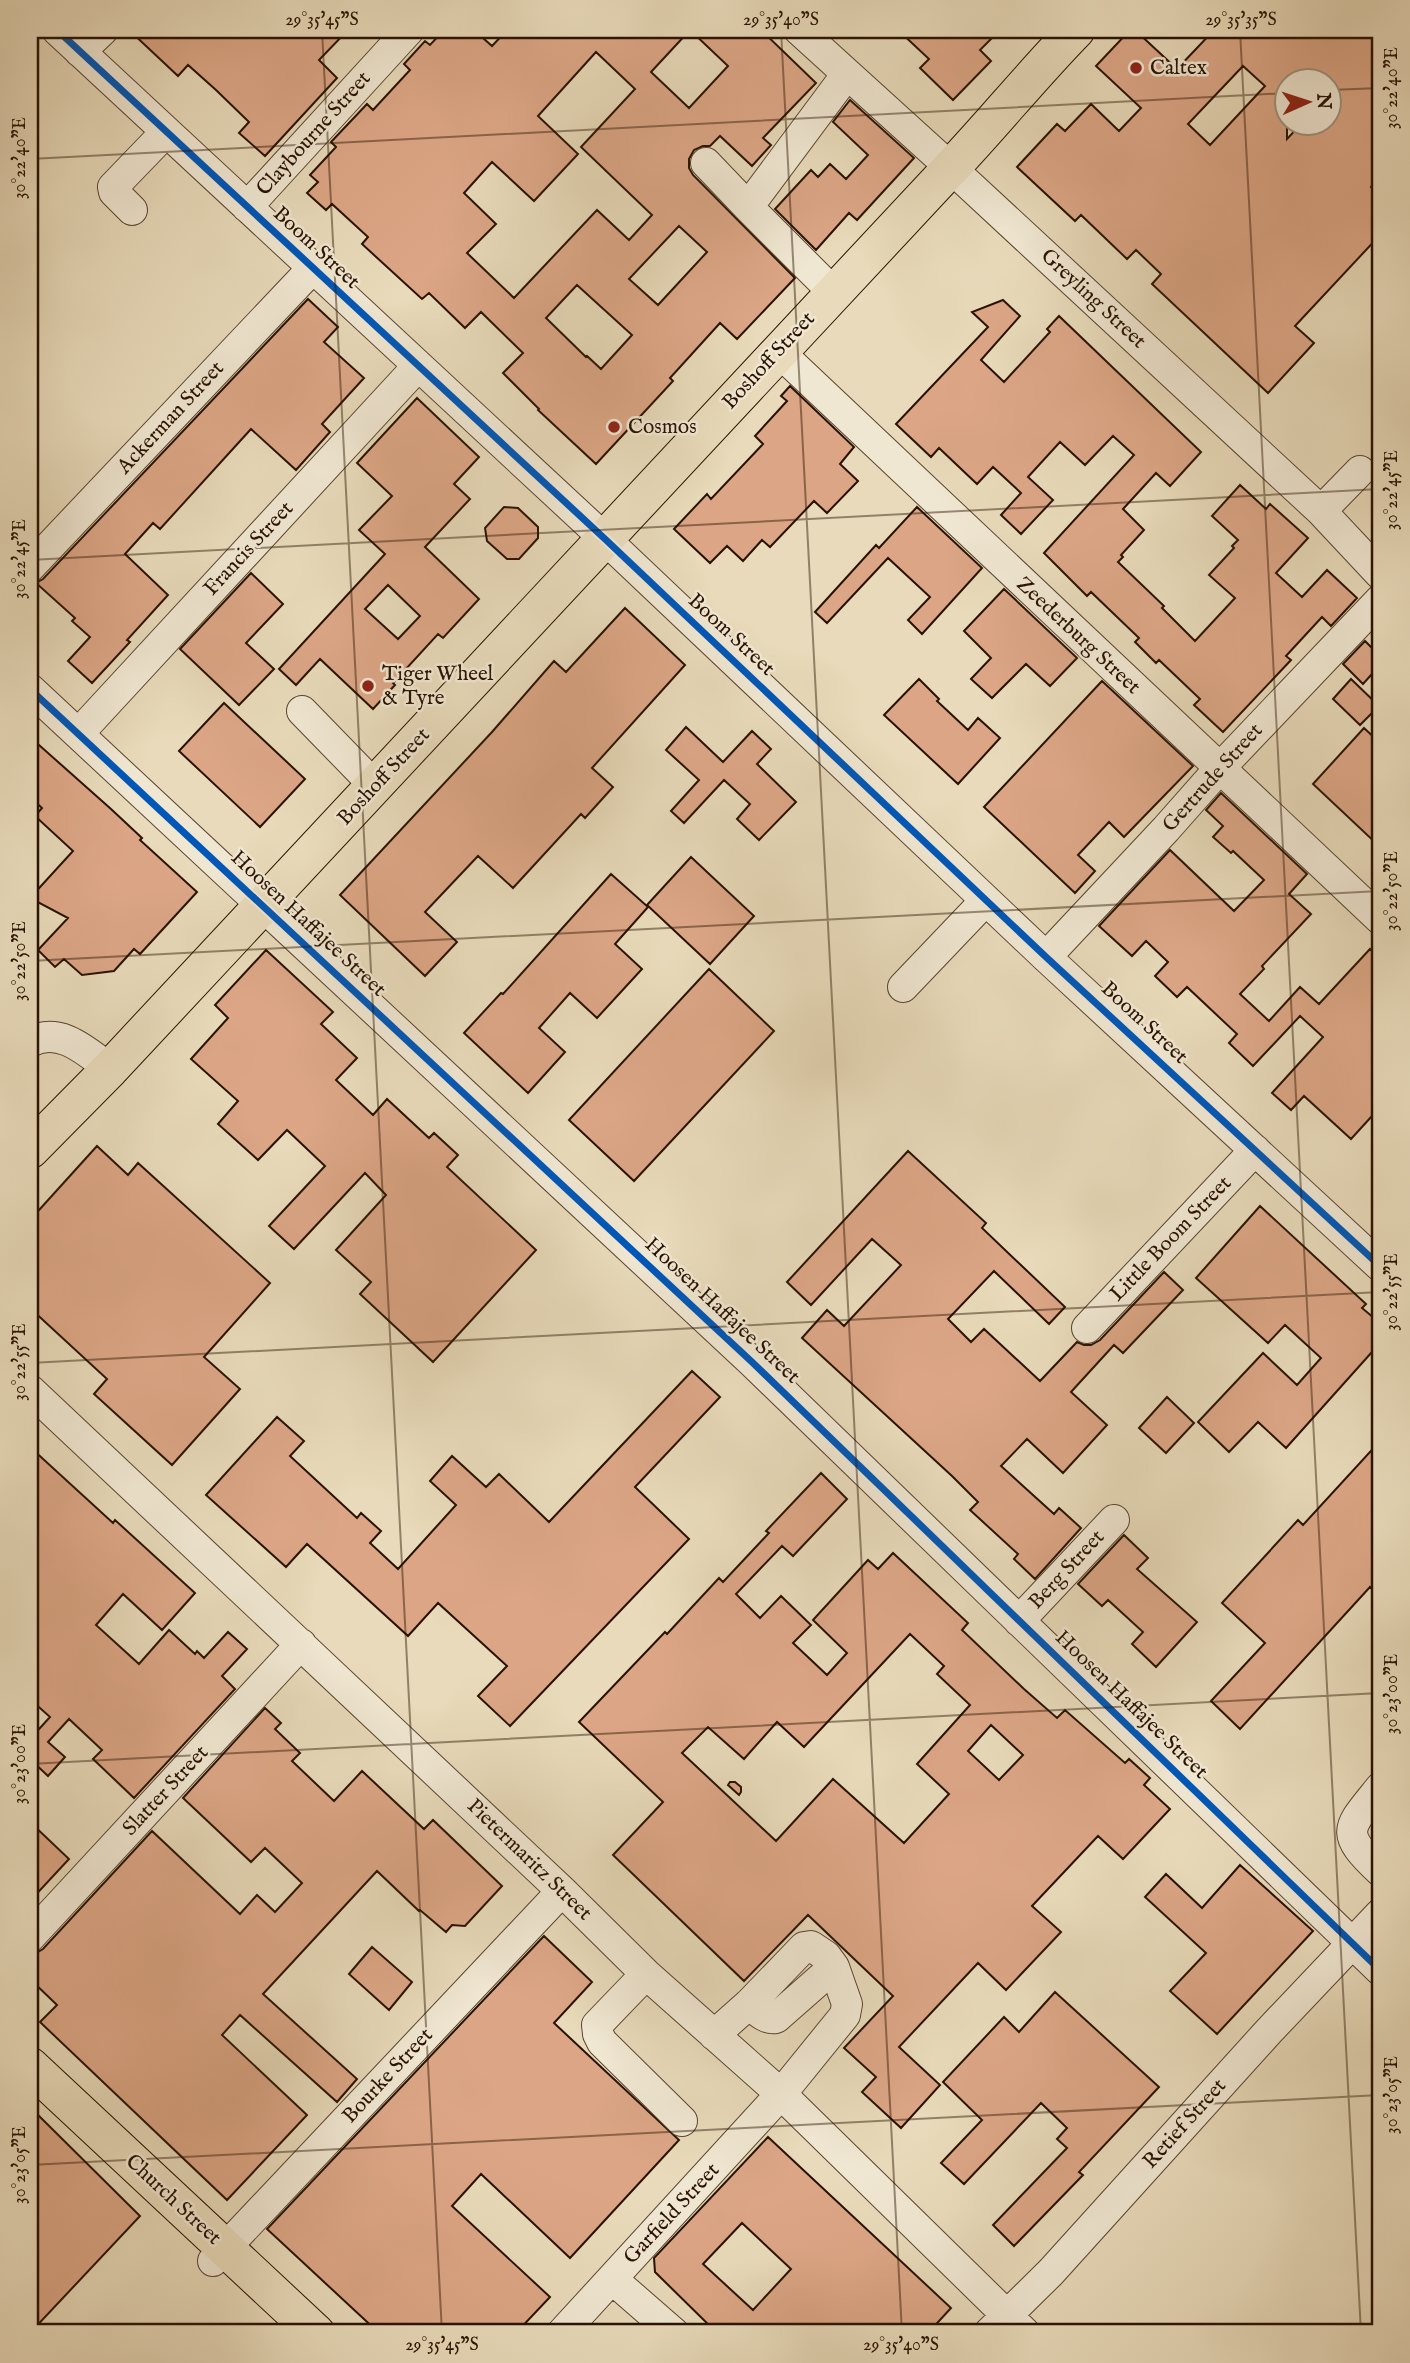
<svg xmlns="http://www.w3.org/2000/svg" width="1410" height="2363" font-family="'IM FELL English',serif">
<rect width="100%" height="100%" fill="#e8daba"/>
<filter id="stains"><feTurbulence type="fractalNoise" baseFrequency=".00286" numOctaves="4"/><feColorMatrix values="0 0 0 0 .2 0 0 0 0 .09 0 0 0 0 .02 0 0 0 .5 -.17"/></filter>
<radialGradient id="worn" r=".72"><stop offset=".6" stop-color="#630" stop-opacity="0"/><stop offset="1" stop-color="#630" stop-opacity=".3"/></radialGradient>
<path fill="#dca686" stroke="#291201" stroke-width="2" fill-rule="evenodd" d="M129,30H348L319,60L337,78L265,156L239,133L249,122L216,90L188,65L178,76Z
M444,30H474L492,46L507,30H761L816,83L763,138L771,145L752,166L720,136L710,146H703L694,150L689,159V168L693,175L795,278L737,339L720,323L670,378L673,381L596,464L538,410L539,409L503,373L523,353L481,312L465,328L429,293L422,299L362,244L368,237L332,204L326,210L307,193L318,182L310,175L336,147L331,142L367,104L373,110L410,70L404,64L425,41L430,45ZM690,30L728,66L689,108L651,72ZM596,52L635,89L581,147L652,215L629,240L597,210L514,298L467,253L496,224L464,193L492,162L534,201L578,154L538,116ZM679,226L707,252L658,305L629,279ZM577,285L632,335L601,369L587,356L586,357L546,318Z
M898,30H1000L980,50L991,61L953,100L920,68L929,59Z
M1130,30H1135L1177,69L1214,30H1380V177L1371,187L1380,195V235L1295,326L1314,343L1268,393L1152,284L1161,274L1136,250L1127,259L1081,215L1075,221L1017,167L1057,124L1065,131L1091,104L1119,131L1141,108L1096,66ZM1243,66L1265,86L1210,145L1188,124ZM1287,80H1329V122H1303L1287,139Z
M850,100L914,158L857,220L849,213L816,250L775,209L811,170L818,177L830,164L846,179L868,155L833,122Z
M308,299L338,327L324,342L364,378L322,424L330,432L296,470L251,429L160,529L153,523L125,554L168,595L127,640L130,642L92,683L68,661L90,637L72,621L75,618L36,583L43,579Z
M1003,300L1020,316L981,360L1004,382L1050,332L1047,329L1059,316L1201,452L1170,486L1156,473L1123,509L1144,530L1121,555L1123,557L1118,562L1164,606L1162,608L1195,641L1235,598L1209,575L1234,548L1232,546L1238,540L1212,516L1240,485L1266,509L1270,504L1308,538L1276,573L1302,597L1327,570L1357,598L1331,626L1322,617L1286,656L1291,660L1223,732L1194,705L1200,699L1159,660L1156,663L1135,642L1139,638L1091,592L1087,596L1044,553L1134,455L1113,436L1085,465L1060,442L1028,477L1053,500L1021,534L1001,515L1021,493L993,467L977,484L939,448L931,457L896,424L988,327L972,312Z
M790,386L854,447L840,464L858,481L827,513L814,501L770,547L762,540L743,561L727,546L710,563L674,529L707,494L711,499L763,444L755,436L787,401L781,396Z
M417,398L479,457L454,484L470,499L425,547L479,599L443,638L438,634L393,683L395,685L373,709L320,659L296,685L279,669L385,554L359,530L392,496L357,463ZM388,585L420,616L398,639L365,609Z
M504,507L518,508L538,527V538L519,559H507L487,541L485,528Z
M917,507L982,568L922,634L908,620L930,597L888,558L827,623L815,612L876,545L879,548Z
M251,573L283,604L246,643L274,669L239,705L180,649Z
M1004,589L1077,658L1050,686L1026,664L992,698L971,679L991,658L964,631Z
M625,608L685,665L592,768L613,787L585,818L581,814L513,888L478,856L425,912L457,942L425,976L340,895L492,732L554,661L566,672Z
M1365,641L1380,656V665L1363,684L1343,664Z
M919,679L939,699L937,701L968,730L978,718L1000,738L958,784L884,715Z
M1351,679L1379,706L1360,725L1333,699Z
M1102,681L1193,766L1124,837L1109,822L1078,855L1095,871L1075,893L984,807Z
M224,703L305,779L260,827L179,751Z
M686,727L723,762L752,731L771,749L757,764L796,802L759,840L737,819L750,804L724,780L684,823L671,811L699,780L666,750Z
M1364,728L1380,743V847L1313,784Z
M30,737L111,809L142,838L140,840L197,892L140,954L134,949L114,971L82,975L64,959L55,967L38,950L68,918L30,898L73,851L35,816L42,808L30,797Z
M1221,793L1307,874L1289,894L1311,914L1262,966L1264,969L1240,994L1269,1021L1300,987L1319,1004L1370,949L1380,958V1124L1372,1116L1351,1139L1304,1096L1291,1110L1272,1093L1323,1037L1300,1016L1253,1066L1229,1043L1237,1034L1187,987L1177,997L1155,976L1168,962L1146,941L1132,956L1099,926L1170,850L1234,911L1264,880L1233,851L1231,853L1213,837L1223,826L1206,810Z
M691,857L754,916L710,964L647,905Z
M611,874L648,907L615,944L642,969L597,1018L570,993L539,1028L565,1052L528,1093L464,1033L501,993L503,994Z
M266,950L333,1012L321,1024L357,1058L336,1080L373,1115L387,1099L429,1138L434,1133L458,1155L447,1167L536,1250L433,1362L360,1294L371,1282L336,1250L386,1195L365,1173L294,1249L269,1226L325,1166L287,1130L258,1160L218,1124L238,1101L191,1059L228,1018L215,1005Z
M709,969L774,1031L634,1181L569,1120Z
M97,1146L128,1175L138,1163L270,1283L204,1357L240,1389L172,1465L94,1394L107,1379L30,1308V1220Z
M908,1151L986,1223L982,1228L1065,1307L1049,1324L994,1271L948,1319L971,1342L984,1329L1040,1381L1077,1342L1084,1345H1091L1100,1340L1164,1272L1183,1290L1123,1353L1114,1345L1071,1392L1107,1425L1063,1473L1027,1439L1001,1466L1054,1514L1059,1508L1081,1528L1035,1579L1014,1559L1018,1554L970,1510L978,1502L952,1476L802,1338L827,1310L844,1326L901,1265L872,1239L811,1305L787,1282Z
M1260,1206L1366,1304L1362,1308L1380,1323V1343L1286,1448L1258,1422L1229,1452L1198,1422L1263,1353L1297,1385L1321,1358L1285,1325L1268,1343L1196,1278Z
M692,1371L720,1397L635,1487L689,1539L510,1726L478,1696L507,1666L438,1603L408,1636L307,1544L286,1567L206,1495L277,1417L304,1441L290,1456L357,1518L361,1513L381,1531L370,1543L398,1569L456,1505L430,1481L452,1456L486,1487L499,1474L549,1522Z
M1167,1397L1194,1423L1166,1453L1139,1428Z
M1380,1441V1596L1370,1587L1240,1729L1211,1701L1265,1643L1222,1603L1298,1520L1303,1525Z
M30,1447L113,1523L115,1520L195,1593L162,1630L123,1594L96,1625L139,1664L169,1630L195,1654L197,1651L204,1658L228,1632L247,1649L222,1676L235,1689L134,1798L93,1759L102,1750L69,1719L48,1742L65,1757L48,1776L30,1759V1739L50,1717L30,1699Z
M821,1473L847,1499L793,1556L782,1546L736,1594L760,1618L781,1596L811,1625L793,1643L827,1675L847,1653L813,1620L868,1560L878,1569L893,1553L968,1623L962,1630L1024,1689L1057,1718L1065,1710L1125,1763L1129,1759L1150,1778L1144,1785L1170,1809L1123,1859L1098,1836L1032,1906L1061,1932L1006,1990L978,1963L899,2047L940,2085L901,2128L862,2092L876,2077L844,2048L893,1996L808,1915L744,1981L613,1855L663,1802L579,1722L665,1632L667,1634L719,1578L723,1582L769,1533L766,1531ZM910,1634L944,1666L937,1674L970,1705L917,1764L949,1794L904,1843L833,1779L776,1841L682,1753L708,1727L744,1759L777,1722L804,1747ZM991,1725L1023,1755L999,1780L968,1751Z
M1124,1535L1148,1558L1137,1569L1197,1622L1156,1667L1132,1644L1143,1632L1108,1600L1102,1606L1078,1584Z
M265,1708L281,1723L275,1729L300,1753L292,1761L334,1801L362,1771L424,1829L433,1820L502,1886L465,1926L452,1925L446,1932L420,1910L419,1911L377,1871L263,1994L357,2079L337,2102L240,2015L222,2035L307,2115L227,2200L40,2022L57,2005L30,1979V1954L36,1953L43,1949L152,1831L240,1914L257,1895L275,1912L302,1883L265,1848L251,1862L183,1798Z
M730,1782H735L741,1787V1792L739,1795L728,1785Z
M30,1822L69,1859L30,1901Z
M1240,1865L1313,1931L1217,2034L1170,1991L1206,1953L1145,1897L1166,1874L1202,1908Z
M544,1936L592,1982L554,2023L679,2140L570,2258L481,2174L452,2206L550,2297L516,2333H379L267,2229Z
M372,1947L412,1982L389,2010L349,1974Z
M1055,1992L1159,2087L1079,2172L1083,2175L1014,2246L993,2225L1067,2148L1057,2139L1067,2128L1041,2103L964,2184L941,2163L982,2120L943,2082L1004,2017L1019,2032Z
M30,2107L140,2216L30,2333Z
M768,2137L951,2308L928,2333H717L655,2272L654,2258ZM742,2223L791,2269L753,2310L703,2264Z"/>
<g fill="none" stroke-linecap="round" stroke-linejoin="round">
<g stroke="#59442f" stroke-width="32">
<path id="minor" d="M57,30L605,539L1046,957L1380,1266
M799,30L951,168L1321,511L1380,574
M80,52L103,30
M706,163L748,207
M247,207L409,30
M132,210L114,192L113,187L166,132
M833,292L748,207L847,74
M778,351L1380,919
M1321,511L1360,471
M30,567L312,269
M30,689L752,1362L1380,1970
M302,711L375,786
M79,733L418,366
M1046,957L1166,829L1219,769L1380,600
M903,987L986,900
M30,1042C60,1026 86,1051 110,1069
M1087,1328L1255,1150
M30,1390L562,1891L646,1974L781,2094L1025,2333
M1019,1621L1114,1520
M1380,1788C1347,1829 1339,1832 1380,1871
M30,1937L301,1644
M646,1974L597,2025L598,2034L602,2042L682,2121
M749,2004L804,1947L811,1946L826,1956L834,1967
M213,2261L562,1891
M612,2279L674,2333
M562,2333L781,2094L845,2015L847,2004L834,1967L776,2018C765,2020 757,2010 749,2004L714,2035
M989,2333L1051,2272L1269,2031L1380,1914"/>
</g>
<g stroke="#291201" stroke-width="39">
<path id="major" d="M30,1150L110,1069C389,771 666,470 947,172C991,126 1031,76 1076,30
M30,2066L316,2333"/>
</g>
<use href="#minor" stroke="#f0e7d2" stroke-width="30"/>
<use href="#major" stroke="#e8daba" stroke-width="37"/>
<g stroke="#f0e7d2" stroke-width="11">
<path id="cycleway" d="M57,30L605,539L1046,957L1380,1266
M30,689L752,1362L1380,1970"/>
</g>
<use href="#cycleway" stroke="#0057b8" stroke-width="7"/>
</g>
<path fill="none" stroke="#291201" stroke-width="2" stroke-opacity="0.45" d="M322,30L442,2333M781,30L902,2333M1240,30L1361,2333M1330,90L1380,88M30,159L1288,93M30,560L1380,489M30,961L1380,891M30,1363L1380,1292M30,1764L1380,1693M30,2165L1380,2095"/>
<g fill="#8f2418" stroke="#f0e7d2" stroke-width="2.5">
<circle cx="1136" cy="68" r="7"/>
<circle cx="614" cy="427" r="7"/>
<circle cx="368" cy="686" r="7"/>
</g>
<g text-anchor="middle" dominant-baseline="central" stroke-width="5" stroke-linejoin="round" paint-order="stroke">
<g font-size="21" fill="#291201" stroke="#f0e7d2" text-anchor="start">
<text x="1150" y="68">Caltex</text>
<text x="628" y="427">Cosmos</text>
<text x="382" y="674">Tiger Wheel<tspan x="382" dy="24">&amp; Tyre</tspan></text>
</g>
<g font-size="21" fill="#291201" stroke="#f0e7d2">
<text transform="translate(314 134) rotate(-48)">Claybourne Street</text>
<text transform="translate(316 248) rotate(43)">Boom Street</text>
<text transform="translate(1093 299) rotate(43)">Greyling Street</text>
<text transform="translate(769 361) rotate(-47)">Boshoff Street</text>
<text transform="translate(171 418) rotate(-47)">Ackerman Street</text>
<text transform="translate(249 549) rotate(-47)">Francis Street</text>
<text transform="translate(731 635) rotate(43)">Boom Street</text>
<text transform="translate(1078 636) rotate(43)">Zeederburg Street</text>
<text transform="translate(384 777) rotate(-47)">Boshoff Street</text>
<text transform="translate(1213 778) rotate(-48)">Gertrude Street</text>
<text transform="translate(308 924) rotate(43)">Hoosen Haffajee Street</text>
<text transform="translate(1144 1023) rotate(43)">Boom Street</text>
<text transform="translate(1171 1239) rotate(-46)">Little Boom Street</text>
<text transform="translate(722 1311) rotate(43)">Hoosen Haffajee Street</text>
<text transform="translate(1067 1570) rotate(-47)">Berg Street</text>
<text transform="translate(1131 1705) rotate(44)">Hoosen Haffajee Street</text>
<text transform="translate(166 1791) rotate(-47)">Slatter Street</text>
<text transform="translate(529 1860) rotate(44)">Pietermaritz Street</text>
<text transform="translate(388 2076) rotate(-47)">Bourke Street</text>
<text transform="translate(1185 2124) rotate(-48)">Retief Street</text>
<text transform="translate(173 2200) rotate(43)">Church Street</text>
<text transform="translate(672 2214) rotate(-47)">Garfield Street</text>
</g>
</g>
<rect width="1410" height="2363" fill="none" stroke="#e8daba" stroke-width="77"/>
<g transform="translate(1308 102) rotate(87)"><circle r="33" fill="#f0e7d2" stroke="#a0927e" stroke-width="2"/>
<path d="M0-5L12 26L0 18L-12 26Z" fill="#8f2418"/>
<text y="-10" font-size="19" font-weight="bold" text-anchor="middle" fill="#291201">N</text>
</g>
<rect x="38" y="38" width="1334" height="2286" fill="none" stroke="#291201" stroke-width="2.5"/>
<g font-size="18" text-anchor="middle" fill="#291201">
<text x="322" y="25">29°35'45"S</text>
<text x="781" y="25">29°35'40"S</text>
<text x="1241" y="25">29°35'35"S</text>
<text transform="translate(1391 88) rotate(-90)" y="6">30°22'40"E</text>
<text transform="translate(19 158) rotate(-90)" y="6">30°22'40"E</text>
<text transform="translate(1391 490) rotate(-90)" y="6">30°22'45"E</text>
<text transform="translate(19 559) rotate(-90)" y="6">30°22'45"E</text>
<text transform="translate(1391 891) rotate(-90)" y="6">30°22'50"E</text>
<text transform="translate(19 961) rotate(-90)" y="6">30°22'50"E</text>
<text transform="translate(1391 1292) rotate(-90)" y="6">30°22'55"E</text>
<text transform="translate(19 1362) rotate(-90)" y="6">30°22'55"E</text>
<text transform="translate(1391 1694) rotate(-90)" y="6">30°23'00"E</text>
<text transform="translate(19 1764) rotate(-90)" y="6">30°23'00"E</text>
<text transform="translate(1391 2095) rotate(-90)" y="6">30°23'05"E</text>
<text transform="translate(19 2165) rotate(-90)" y="6">30°23'05"E</text>
<text x="442" y="2350">29°35'45"S</text>
<text x="901" y="2350">29°35'40"S</text>
</g>
<rect width="100%" height="100%" filter="url(#stains)"/>
<rect width="100%" height="100%" fill="url(#worn)"/>
</svg>
